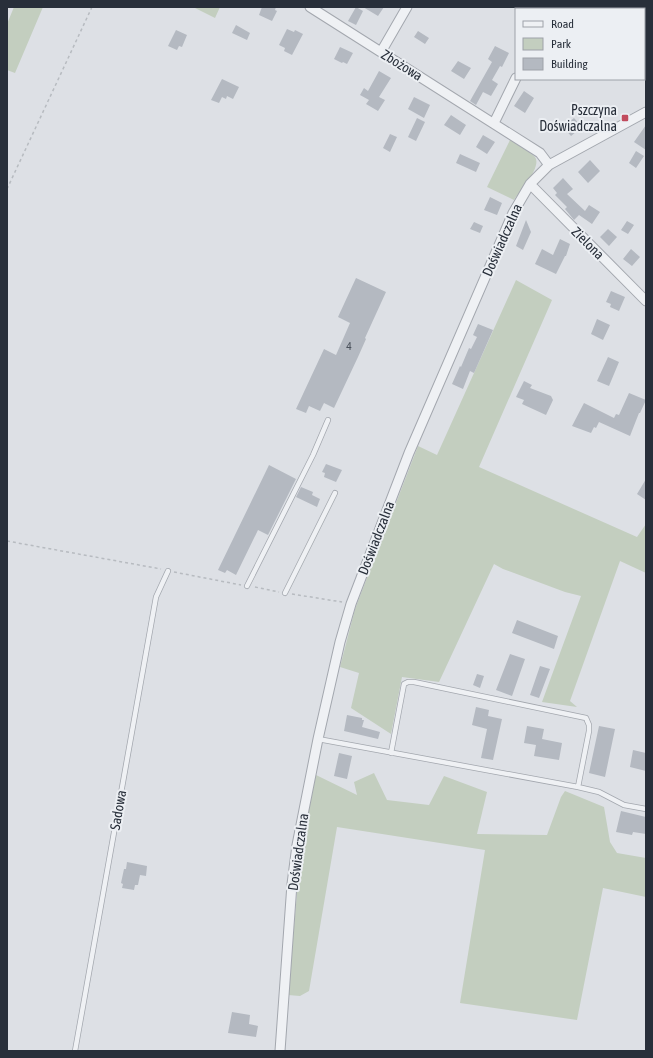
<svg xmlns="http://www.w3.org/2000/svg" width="653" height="1058" font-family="'Asap Condensed',sans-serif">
<rect width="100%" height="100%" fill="#dde0e5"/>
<path fill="#c3cebf" d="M14,7H43L15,73L7,70V24Z
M193,7H220L215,18Z
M510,140C517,145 527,150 534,156C544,165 520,191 514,200L487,187Z
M516,280L552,300L479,467L637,537L646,524V573L620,561L570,701L577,707L542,702L581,596L565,592L503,569L494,564L439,682L402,677L391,734L351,708L359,673L340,667L355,609L418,446L437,455Z
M374,773L387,800L429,805L444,776L487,792L477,834L547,835L561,797L565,791L604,807L610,842L617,853L646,858V897L603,888L577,1020L460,1003L485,850L337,827L309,991L300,996L288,995L301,848L316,775L357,795L354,782Z"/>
<path fill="#b4b9c1" d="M262,7H276L275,10L277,11L272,21L259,15Z
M356,7L363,11L356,25L348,21Z
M363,7H384L378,16Z
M236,25L250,33L247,40L232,33Z
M287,29L294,32L295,30L303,34L292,55L284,51L285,48L279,45Z
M176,30L187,35L182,47L179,46L177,50L168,46Z
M418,31L429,38L425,44L414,37Z
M495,46L509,53L502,67L500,66L492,80L498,84L491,96L483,92L476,105L470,101L492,62L488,59Z
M340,47L353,53L347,64L343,62L342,63L334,59Z
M458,61L471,68L464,79L451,71Z
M379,71L391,78L379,97L385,100L378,111L366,104L369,100L360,95L364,88L368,91Z
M222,79L239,87L233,99L227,96L226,99L222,97L219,103L211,100Z
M524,91L534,98L525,113L514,106Z
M414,97L430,105L424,118L408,109Z
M451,115L466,125L460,135L444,125Z
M417,118L425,122L416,141L408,137Z
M574,118L582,127L571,136L563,127Z
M646,125V150L634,142Z
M390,134L397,137L390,152L383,148Z
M483,135L495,142L487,154L476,147Z
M636,151L644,156L636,168L629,163Z
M460,154L480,163L476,172L456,163Z
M590,160L600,171L588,183L578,172Z
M563,178L573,189L567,194L585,211L589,205L600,212L592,224L579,215L574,220L565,209L567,207L555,195L557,193L553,188Z
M490,197L502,203L497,215L484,210Z
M526,220L531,232L523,250L516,246Z
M627,221L634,225L628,234L621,230Z
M474,222L483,226L480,233L470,229Z
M608,229L617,237L609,246L600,237Z
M560,239L570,244L566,256H565L556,274L535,264L542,249L553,255Z
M631,249L640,257L632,266L623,259Z
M356,278L386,292L365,338L366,339L358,357L334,408L324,403L320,411L309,406L306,413L296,409L324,349L336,355L350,323L338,317Z
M611,291L625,297L619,311L610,307L611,304L606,302Z
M597,319L610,325L603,340L591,334Z
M478,324L493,330L474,373L470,371L463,389L452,384L460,366L461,367L469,348L471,349L477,337L473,335Z
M608,357L619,362L609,386L597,381Z
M524,381L532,385L530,388L551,396L553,400L546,415L522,404L524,400L516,397Z
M629,393L646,400L640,413H639L630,436L599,422L596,428L594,427L591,433L572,426L584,403L614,418L616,414L619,415Z
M326,464L342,470L336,482L324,477L325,473L322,472Z
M269,465L296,479L268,535L258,530L236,575L227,570L225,573L218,570Z
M646,479V500L637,494Z
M301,487L313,492L312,495L320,499L317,507L296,497Z
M517,620L558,636L554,649L512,633Z
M510,654L525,659L512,696L496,690Z
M540,666L550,669L539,698L530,695Z
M477,674L484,676L480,688L473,685Z
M476,707L489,710L488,716L502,719L493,760L481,758L487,729L472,725Z
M347,715L362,718V720H364L362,727L380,732L378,739L344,731Z
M527,726L544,729L542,739L562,743L559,760L534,756L536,745L524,743Z
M599,726L615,729L605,777L589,773Z
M633,750L646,753V771L630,767Z
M339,753L352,756L347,779L334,776Z
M621,811L646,817V834L633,832L632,835L616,832Z
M127,862L147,866L146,876L140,875L138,885H135L134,890L122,888L123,884L121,883L124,869H126Z
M232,1012L250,1015L249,1024L258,1026L256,1037L228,1033Z"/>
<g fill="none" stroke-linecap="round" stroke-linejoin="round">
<g stroke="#a3a7ae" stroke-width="6">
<path id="lane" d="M247,586L313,455L328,420
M285,593L335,493
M318,739L578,787L599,792L624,805L646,809
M391,753L404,684L408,682H414L586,718L589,725V731L578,787
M75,1051L156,597L168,571"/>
</g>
<g stroke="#a3a7ae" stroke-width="11">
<path id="street" d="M310,7L540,153L549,165
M560,9L561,7
M381,52L407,7
M494,123L516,78
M530,184L646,301
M280,1051L292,884L297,845L318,739L340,642L351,604L409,453L513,213L530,184L549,165L646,112"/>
</g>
<path stroke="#b7bbc0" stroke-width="1.5" stroke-dasharray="3 3" stroke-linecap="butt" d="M7,189L92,7
M7,541L161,569
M174,572L241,585
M255,587L279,592
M292,594L342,602"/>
<use href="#lane" stroke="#eff1f4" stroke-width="4.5"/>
<use href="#street" stroke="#eff1f4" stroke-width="9"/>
</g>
<rect fill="#c14b5d" stroke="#eceff3" stroke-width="1.5" x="621" y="114" width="8" height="8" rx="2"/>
<g text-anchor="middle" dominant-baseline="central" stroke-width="4" stroke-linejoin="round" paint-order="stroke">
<g font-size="12" fill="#4b525c">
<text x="349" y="346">4</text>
</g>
<g font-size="14" fill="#282f3a" stroke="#eceff3">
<text transform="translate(402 65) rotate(32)">Zbożowa</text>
<text transform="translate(502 240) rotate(-66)">Doświadczalna</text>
<text transform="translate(588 243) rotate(45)">Zielona</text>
<text transform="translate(376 538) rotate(-69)">Doświadczalna</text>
<text transform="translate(118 810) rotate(-80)">Sadowa</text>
<text transform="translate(298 852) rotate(-82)">Doświadczalna</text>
</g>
<g font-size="14" fill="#282f3a" stroke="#eceff3" text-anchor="end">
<text x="617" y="110">Pszczyna<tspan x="617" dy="16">Doświadczalna</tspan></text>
</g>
</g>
<rect width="653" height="1058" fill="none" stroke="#282f3a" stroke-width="16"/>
<rect x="515" y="8" width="130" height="72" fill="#eceff3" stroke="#9ea2a9"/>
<rect x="523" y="21" width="20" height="6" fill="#eff1f4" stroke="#9ea2a9"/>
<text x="551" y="28" font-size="12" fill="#282f3a">Road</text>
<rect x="523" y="38" width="20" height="12" fill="#c3cebf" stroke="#9ea2a9"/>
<text x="551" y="48" font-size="12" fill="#282f3a">Park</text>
<rect x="523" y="58" width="20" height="12" fill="#b4b9c1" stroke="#9ea2a9"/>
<text x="551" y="68" font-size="12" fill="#282f3a">Building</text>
</svg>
